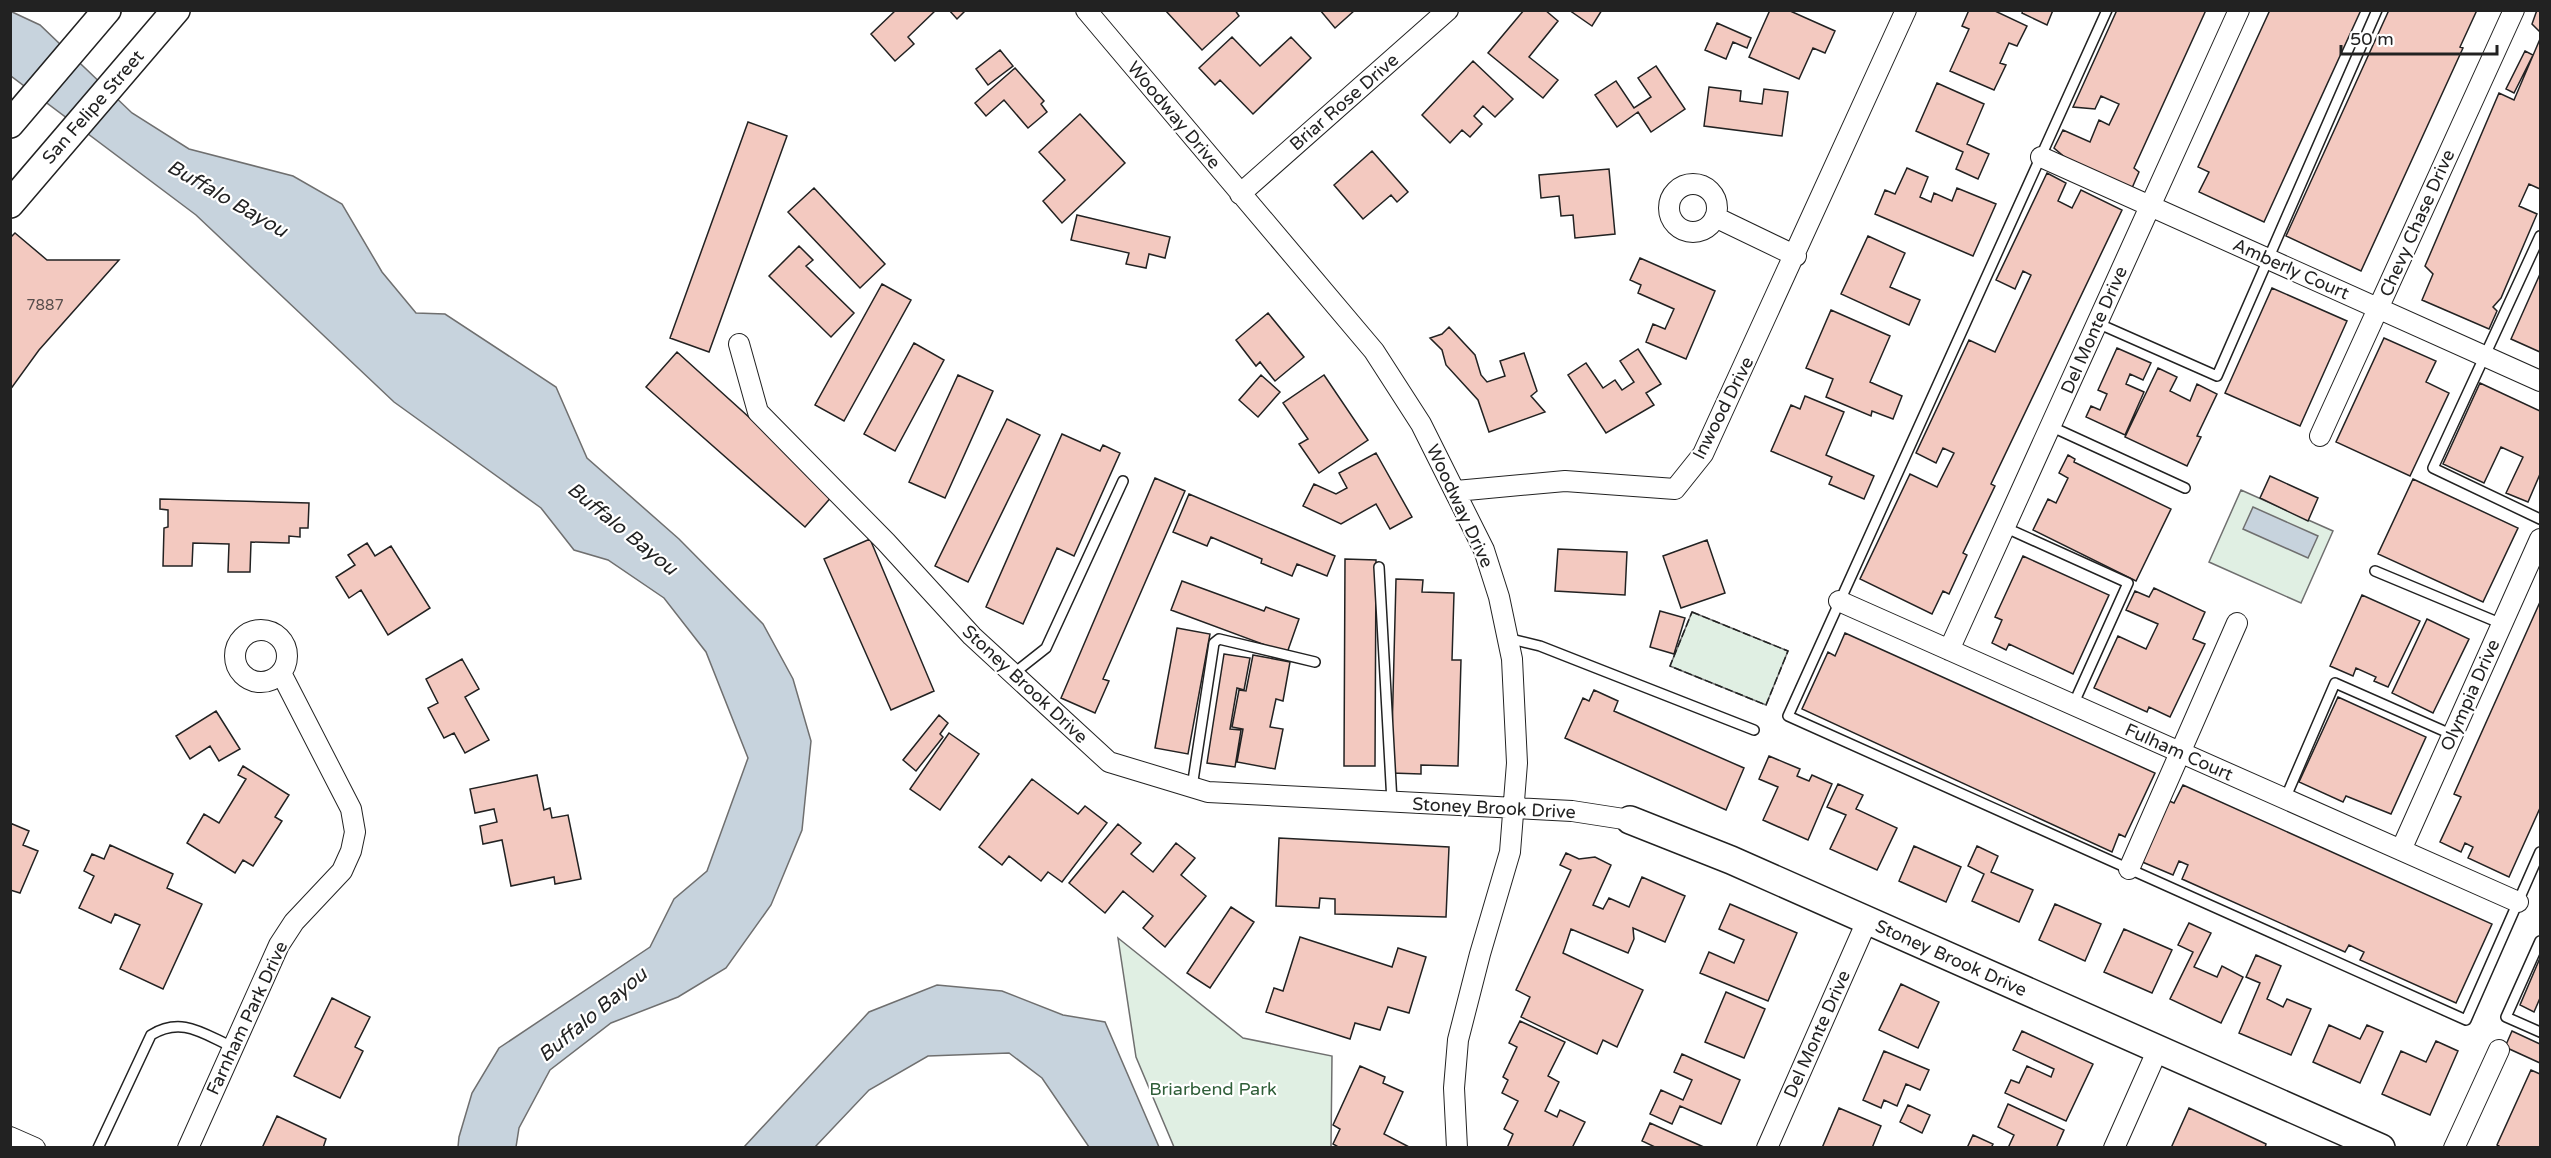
<svg xmlns="http://www.w3.org/2000/svg" width="2551" height="1158" font-family="'Varela Round',sans-serif">
<rect width="100%" height="100%" fill="#fff"/>
<path fill="#e0efe3" stroke="#6f6f6f" stroke-width="1.5" d="M2241,490L2333,531L2301,603L2209,562Z
M1692,612L1788,651L1766,705L1670,666Z
M1118,938L1243,1038L1332,1056L1331,1147H1174L1136,1057Z"/>
<path fill="#c7d3dd" stroke="#6f6f6f" stroke-width="1.5" d="M10,11L40,25L132,113L189,149L293,176L342,204L382,272L416,313L445,314L556,387L587,458L679,539L763,624L793,679L811,741L802,830L771,905L726,968L678,997L611,1023L550,1070L519,1128L516,1147H458L459,1137L472,1093L499,1048L650,947L674,899L707,871L748,758L706,652L664,598L608,560L574,550L541,508L394,402L196,215L11,76Z
M2253,507L2318,536L2308,558L2243,529Z
M937,985L1002,991L1063,1015L1105,1022L1159,1147H1089L1042,1078L1009,1053L928,1056L869,1090L815,1147H744L869,1012Z"/>
<path fill="#f3c9c0" stroke="#222" stroke-width="1.5" d="M896,10H936L908,37L914,44L895,61L871,34Z
M949,10H966L957,19Z
M1165,10H1235L1239,16L1202,50Z
M1320,10H1355L1335,28Z
M1524,10H1545L1558,21L1529,57L1558,80L1543,98L1488,53Z
M1569,10H1602L1592,26Z
M1770,10H1788L1835,31L1825,53L1813,48L1799,79L1749,57Z
M1969,10H1993L2027,26L2017,46L2009,43L2000,63L2006,65L1994,90L1950,71L1969,29L1962,26Z
M2023,10H2053L2047,25L2022,13Z
M2117,10H2206L2134,168L2139,172L2132,188L2067,159L2054,148L2063,130L2090,142L2099,120L2109,125L2119,104L2101,96L2095,109L2073,107Z
M2270,10H2361L2264,222L2199,192L2209,172L2198,167Z
M2389,10H2477L2460,47L2463,48L2361,271L2286,236Z
M2537,10H2540V32L2532,24Z
M1717,23L1751,38L1747,48L1733,42L1726,59L1705,50Z
M1232,37L1260,66L1291,37L1311,58L1253,114L1220,80L1215,85L1199,68Z
M2540,39V189L2529,184L2519,206L2537,214L2501,298L2493,307L2497,311L2489,329L2422,300L2433,274L2425,266L2499,93L2514,100Z
M1000,50L1013,66L988,85L976,69Z
M2525,51L2533,55L2514,93L2506,89Z
M1473,61L1513,99L1495,117L1483,106L1474,116L1482,124L1470,137L1462,130L1450,143L1422,115Z
M1656,66L1685,109L1651,132L1638,112L1617,127L1595,95L1616,81L1634,108L1651,97L1638,78Z
M1015,68L1044,101L1041,104L1047,112L1028,128L1004,100L986,116L975,103Z
M1937,83L1984,104L1967,144L1989,154L1978,179L1956,169L1963,152L1916,131Z
M1709,87L1741,91L1740,101L1762,104L1764,89L1788,92L1782,136L1704,126Z
M1080,114L1125,163L1062,223L1043,201L1065,180L1039,152Z
M748,122L787,136L709,352L670,338Z
M1372,151L1408,192L1397,202L1391,195L1363,219L1334,185Z
M1907,168L1928,177L1920,197L1931,202L1934,193L1952,201L1957,188L1996,204L1973,256L1875,214L1885,190L1895,194Z
M1609,169L1615,234L1575,238L1573,215L1561,216L1559,196L1541,198L1539,175Z
M2047,173L2066,183L2058,201L2072,208L2081,190L2122,210L1991,484L1995,486L1963,553L1967,555L1949,594L1943,591L1932,614L1860,579L1910,474L1937,487L1954,453L1943,448L1936,463L1916,453L1969,340L1995,352L2031,275L2023,271L2015,289L1996,280Z
M814,188L885,264L860,288L788,212Z
M1077,215L1170,237L1165,258L1149,254L1146,268L1126,264L1129,253L1071,240Z
M15,233L47,260H119L39,350L10,390V238Z
M1868,236L1905,253L1890,287L1920,300L1909,325L1841,294Z
M799,246L813,260L806,266L854,313L831,337L769,276Z
M1640,258L1715,291L1686,359L1646,342L1653,324L1665,329L1674,309L1638,293L1641,285L1630,280Z
M2540,274V352L2511,339Z
M882,284L911,300L844,421L815,405Z
M2272,288L2347,321L2300,426L2225,393Z
M1831,310L1890,336L1870,382L1902,396L1893,419L1872,411L1871,416L1826,397L1833,379L1806,368Z
M1268,313L1304,357L1275,381L1260,362L1256,366L1236,340Z
M1449,327L1475,355L1481,375L1487,382L1505,376L1500,361L1524,353L1537,391L1531,396L1545,412L1489,432L1478,400L1446,365L1442,350L1430,338L1442,334Z
M2384,338L2436,361L2426,382L2449,393L2410,476L2336,442Z
M914,343L944,360L895,451L864,434Z
M2117,348L2151,363L2143,380L2130,374L2126,384L2144,392L2125,435L2086,417L2091,406L2100,410L2107,394L2098,390Z
M1638,349L1661,384L1646,393L1654,405L1606,433L1568,375L1586,363L1603,388L1615,380L1622,390L1634,382L1620,361Z
M677,352L834,494L805,527L646,387Z
M2158,368L2177,377L2170,391L2190,401L2197,384L2217,394L2197,436L2201,437L2187,466L2125,437Z
M958,375L993,391L945,498L909,482Z
M1261,375L1280,392L1258,417L1239,400Z
M1324,375L1368,440L1319,473L1299,444L1308,439L1283,403Z
M2480,383L2540,411V474L2528,502L2506,493L2523,457L2501,447L2484,483L2443,464Z
M1805,396L1844,412L1826,455L1874,476L1864,499L1829,484L1832,477L1771,451L1791,405L1800,409Z
M1007,419L1040,435L968,582L935,566Z
M1062,434L1100,451L1103,445L1120,453L1074,556L1057,548L1023,624L986,607Z
M1376,453L1412,517L1390,529L1376,504L1341,524L1303,506L1314,484L1336,494L1347,488L1339,473Z
M2068,455L2075,459L2074,462L2171,509L2136,581L2033,530L2048,499L2056,503L2068,478L2059,473Z
M2270,476L2318,498L2308,521L2260,498Z
M1155,478L1185,491L1103,679L1109,681L1095,713L1061,698Z
M2413,479L2518,528L2483,602L2378,554Z
M1189,494L1335,556L1327,576L1297,564L1292,576L1261,563L1262,559L1211,537L1207,546L1173,532Z
M160,499L309,503L308,528H300V537L289,536V543L251,542L250,572H228L229,544L193,543L192,566H163L164,528L168,527V510L160,509Z
M870,539L934,691L891,710L824,559Z
M1707,540L1725,593L1681,608L1663,556Z
M367,543L375,556L391,546L430,608L388,635L361,590L349,598L336,577L355,565L348,555Z
M1558,549L1627,552L1625,595L1555,591Z
M2023,556L2109,595L2073,674L2009,644L2006,650L1992,643L2002,620L1995,617Z
M1345,559L1376,560L1375,766H1344Z
M1396,579L1423,580L1422,592L1454,593L1452,660H1461L1458,766L1421,765V774L1391,773Z
M1182,581L1264,611L1266,607L1299,619L1287,653L1171,610Z
M2154,588L2205,612L2193,639L2205,644L2170,717L2149,707L2147,712L2094,688L2118,636L2146,649L2158,624L2126,610L2135,591L2149,597Z
M2362,595L2420,621L2388,687L2374,681L2376,677L2356,668L2353,676L2330,666Z
M2540,602V808L2509,877L2468,858L2473,847L2465,843L2461,852L2440,842L2461,797L2454,794Z
M1660,611L1685,618L1674,654L1650,647Z
M2427,619L2469,639L2433,713L2392,693Z
M1177,628L1210,634L1188,754L1155,748Z
M1845,633L2155,773L2125,837L2119,834L2112,852L1802,709L1828,652L1835,656Z
M1224,654L1250,658L1244,690L1237,688L1230,729L1241,730L1235,767L1207,763Z
M1253,655L1290,662L1283,701L1276,699L1270,727L1283,729L1275,769L1237,762L1243,729L1232,727L1239,690L1246,691Z
M462,659L479,689L465,697L489,740L465,753L454,733L444,738L428,708L438,703L426,679Z
M1594,690L1618,701L1614,711L1744,768L1726,810L1565,738L1583,698L1589,701Z
M2338,697L2426,737L2391,814L2346,796L2343,802L2299,782Z
M216,711L240,749L219,761L210,746L190,759L176,736Z
M939,715L948,723L940,734L943,737L916,771L903,760Z
M949,733L979,754L940,810L910,789Z
M1769,756L1800,769L1797,776L1809,781L1812,775L1832,784L1808,840L1763,820L1778,787L1759,779Z
M243,766L289,795L275,817L282,821L253,866L243,860L235,873L187,843L204,814L219,823L246,779L238,775Z
M537,775L544,810L550,808L552,818L568,815L581,879L555,884L554,877L511,886L502,840L483,844L480,826L497,822L494,809L475,813L470,789Z
M1032,779L1078,814L1085,806L1107,823L1062,882L1048,872L1041,881L1009,856L1002,865L979,847Z
M1838,784L1863,795L1856,809L1897,828L1877,870L1830,849L1846,815L1827,807Z
M2183,785L2492,924L2456,1003L2360,960L2364,952L2349,945L2345,952L2182,879L2188,865L2179,861L2173,875L2140,861L2167,800L2174,803Z
M10,823L29,831L23,845L38,851L20,893L10,890Z
M1118,824L1141,843L1131,854L1153,872L1176,843L1195,858L1181,875L1206,896L1165,947L1143,928L1153,916L1123,891L1105,913L1069,883Z
M1279,838L1449,847L1446,917L1335,914V899L1320,898L1319,908L1276,906Z
M110,845L173,874L167,888L202,904L163,989L120,969L140,925L115,914L111,923L79,908L94,876L84,871L92,854L104,859Z
M1914,846L1961,867L1946,902L1899,881Z
M1977,846L1998,856L1991,872L2033,890L2019,922L1972,901L1984,874L1968,866Z
M1566,853L1579,859L1595,857L1611,865L1593,905L1603,909L1609,898L1629,907L1642,877L1685,896L1665,942L1633,928L1634,939L1628,953L1571,929L1563,953L1643,990L1617,1047L1603,1040L1597,1054L1521,1017L1530,997L1516,990L1571,870L1560,865Z
M1730,904L1797,933L1768,1001L1700,973L1709,952L1734,963L1744,940L1719,929Z
M2055,904L2101,924L2085,961L2039,940Z
M1231,907L1254,922L1210,988L1187,973Z
M2189,923L2211,933L2194,967L2217,977L2222,966L2243,977L2221,1023L2170,999L2193,952L2178,945Z
M2124,929L2172,950L2152,993L2104,972Z
M1300,937L1392,967L1398,948L1426,957L1409,1013L1388,1007L1380,1030L1355,1023L1350,1039L1266,1012L1274,988L1283,991Z
M2256,955L2281,966L2267,999L2283,1007L2287,999L2311,1009L2291,1055L2239,1033L2260,983L2246,977Z
M2540,958V998L2534,1012L2520,1005Z
M1901,984L1939,1002L1918,1048L1879,1030Z
M1726,992L1765,1009L1744,1058L1705,1042Z
M332,998L370,1017L355,1047L363,1051L340,1098L294,1076Z
M1520,1021L1565,1042L1548,1076L1559,1082L1545,1111L1557,1117L1560,1110L1585,1122L1572,1148H1507L1513,1134L1504,1129L1518,1101L1502,1093L1508,1080L1503,1077L1517,1047L1509,1043Z
M2329,1025L2360,1039L2367,1025L2383,1032L2360,1083L2313,1062Z
M2022,1031L2093,1064L2066,1121L2005,1093L2011,1080L2019,1083L2027,1066L2051,1077L2054,1069L2013,1050Z
M2512,1031L2540,1044V1063L2505,1047Z
M2436,1041L2458,1051L2430,1115L2382,1094L2401,1051L2426,1062Z
M1884,1051L1929,1070L1920,1090L1906,1084L1897,1106L1884,1100L1881,1108L1863,1100Z
M1682,1054L1740,1080L1721,1124L1680,1106L1672,1124L1650,1114L1661,1090L1683,1100L1692,1080L1674,1072Z
M1360,1066L1385,1077L1383,1083L1403,1092L1384,1134L1411,1148H1340L1333,1144L1340,1129L1333,1125Z
M2531,1070L2540,1074V1148H2502L2497,1145Z
M2008,1104L2064,1130L2056,1148H2008L2014,1135L1998,1127Z
M1908,1105L1930,1115L1922,1133L1900,1122Z
M1839,1108L1881,1126L1872,1148H1822Z
M2189,1108L2266,1144L2265,1148H2171Z
M277,1116L326,1139L323,1148H262Z
M1650,1123L1706,1148H1657L1642,1141Z
M1973,1135L1993,1144L1991,1148H1967Z"/>
<g fill="none" stroke-linecap="round" stroke-linejoin="round">
<g stroke="#222" stroke-width="12">
<path id="lane" d="M2107,10L1788,716L2466,1020L2540,852
M2540,236L2433,468L2540,519
M2097,323L2217,376L2377,10
M2050,426L2185,488
M2004,527L2128,583L2073,705
M1379,567L1392,802
M2375,571L2502,624
M1507,638L1540,646L1754,730
M1013,674L1046,648L1123,481
M1192,787L1214,643L1219,639L1315,662
M2285,799L2335,683L2453,735
M2540,941L2506,1017L2540,1032
M98,1148L151,1035C182,1016 203,1034 233,1047"/>
</g>
<g stroke="#222" stroke-width="22">
<path id="street" d="M1086,10L1374,351L1421,424L1484,550L1499,597L1512,659L1517,763L1510,852L1480,954L1458,1040L1454,1088L1457,1148
M2041,157L2540,381
M1669 208a24 24 0 1 1 48 0a24 24 0 1 1-48 0Z
M1240,194L1448,10
M1715,217L1796,256
M739,344L758,412L886,542L972,636L1109,762L1208,792L1572,811L1630,820
M2320,436L2514,10
M1456,491L1565,481L1675,489L1703,454L1906,10
M1839,601L2518,902
M235 656a26 26 0 1 1 52 0a26 26 0 1 1-52 0Z
M1949,650L2239,10
M2401,850L2540,539
M2129,869L2237,623
M10,1137L35,1148
M188,1148L279,945L294,922L342,871L351,851L355,832L351,809L281,673
M1767,1148L1867,921
M2114,1148L2158,1049
M2454,1148L2499,1050"/>
</g>
<g stroke="#222" stroke-width="30">
<path id="secondary" d="M10,124L107,10
M10,204L176,10
M1630,820L1731,860L2381,1148"/>
</g>
<use href="#lane" stroke="#fff" stroke-width="9"/>
<use href="#street" stroke="#fff" stroke-width="20"/>
<use href="#secondary" stroke="#fff" stroke-width="27"/>
<path stroke="#222" stroke-width="1.5" stroke-dasharray="8 3" stroke-linecap="butt" d="M1692,612L1788,651L1766,705L1670,666Z"/>
</g>
<g text-anchor="middle" dominant-baseline="central" stroke-width="4.5" stroke-linejoin="round" paint-order="stroke">
<g font-size="15" fill="#564c4a">
<text x="45" y="305">7887</text>
</g>
<g font-size="18" fill="#222" stroke="#fff">
<text transform="translate(1344 102) rotate(-41)">Briar Rose Drive</text>
<text transform="translate(93 107) rotate(-49)">San Felipe Street</text>
<text transform="translate(1174 115) rotate(50)">Woodway Drive</text>
<text transform="translate(2417 223) rotate(-66)">Chevy Chase Drive</text>
<text transform="translate(2291 269) rotate(24)">Amberly Court</text>
<text transform="translate(2094 330) rotate(-66)">Del Monte Drive</text>
<text transform="translate(1723 408) rotate(-63)">Inwood Drive</text>
<text transform="translate(1460 506) rotate(65)">Woodway Drive</text>
<text transform="translate(1025 684) rotate(43)">Stoney Brook Drive</text>
<text transform="translate(2470 695) rotate(-66)">Olympia Drive</text>
<text transform="translate(2179 752) rotate(24)">Fulham Court</text>
<text transform="translate(1494 808) rotate(3)">Stoney Brook Drive</text>
<text transform="translate(1951 958) rotate(24)">Stoney Brook Drive</text>
<text transform="translate(247 1018) rotate(-65)">Farnham Park Drive</text>
<text transform="translate(1817 1034) rotate(-66)">Del Monte Drive</text>
</g>
<g font-size="18" fill="#2f5e38" stroke="#fff">
<text x="1213" y="1089">Briarbend Park</text>
</g>
<g font-size="20" font-style="italic" fill="#222" stroke="#fff">
<text transform="translate(227 199) rotate(30)">Buffalo Bayou</text>
<text transform="translate(622 529) rotate(39)">Buffalo Bayou</text>
<text transform="translate(593 1015) rotate(-40)">Buffalo Bayou</text>
</g>
</g>
<rect width="2551" height="1158" fill="none" stroke="#222222" stroke-width="24"/>
<path d="M2341 45v9h156v-9" fill="none" stroke="#222222" stroke-width="3"/>
<text x="2350" y="45" font-size="18" fill="#222222" stroke="#ffffff" stroke-width="4.5" paint-order="stroke">50 m</text>
</svg>
